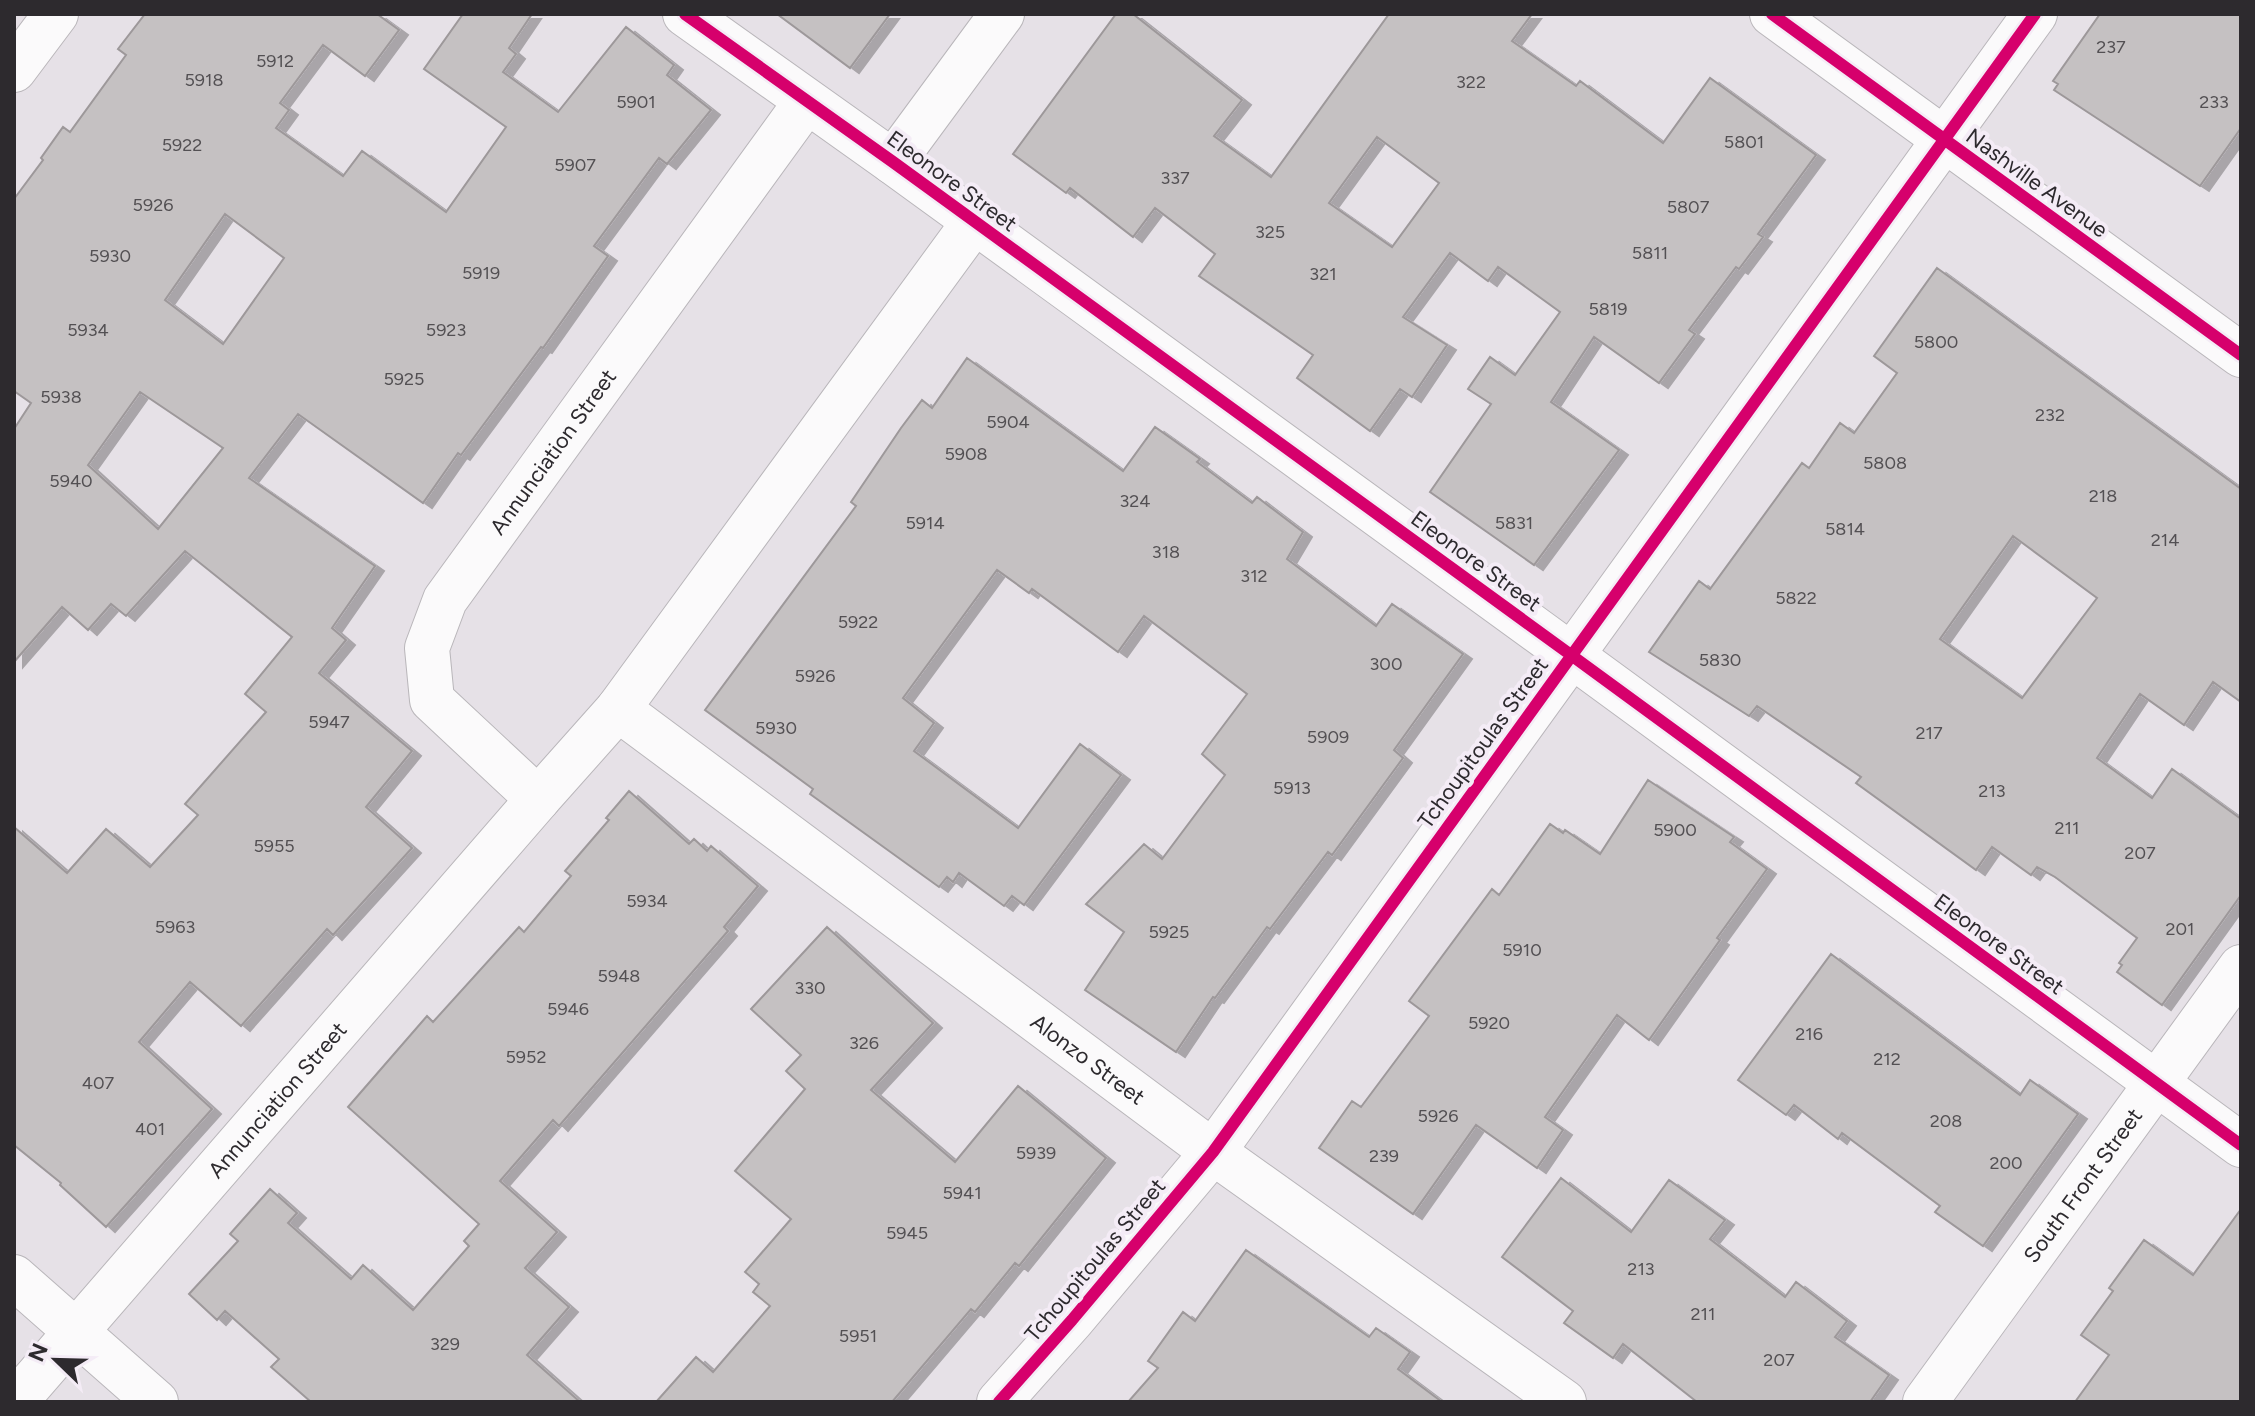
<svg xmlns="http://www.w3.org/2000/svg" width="2255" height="1416" font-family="Figtree,sans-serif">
<defs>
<filter id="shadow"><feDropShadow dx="9" dy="5" stdDeviation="0" flood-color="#0004"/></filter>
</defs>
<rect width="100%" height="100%" fill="#e6e1e7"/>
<path fill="#c5c1c2" stroke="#9d989a" stroke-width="2" fill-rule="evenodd" filter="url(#shadow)" d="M145,14H377L399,30L365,76L323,45L280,103L289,110L276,128L343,176L362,151L446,212L506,127L424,69L463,14H532L509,48L516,54L503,72L558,112L626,27L674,65L667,75L711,110L667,164L659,158L594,246L608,256L543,348L541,347L461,455L458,453L423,503L298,414L249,478L375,566L332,628L346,640L319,673L412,751L366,807L412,848L333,935L327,929L241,1026L190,982L139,1042L212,1109L106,1227L60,1185L61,1183L14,1145V827L67,873L106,829L150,867L198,815L185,804L266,712L245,694L292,637L185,551L126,616L111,604L88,630L62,607L14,662V429L31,403L14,391V199L43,160L41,158L63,127L70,132L126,55L118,49ZM225,214L284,258L223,344L165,300ZM140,392L223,448L158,529L88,465Z
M777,14H890L850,68Z
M1116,14H1133L1242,100L1214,136L1271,177L1389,14H1532L1512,41L1576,86L1580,81L1663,143L1710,78L1816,155L1758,234L1763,237L1739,269L1736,267L1689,330L1695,334L1659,383L1594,337L1551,402L1619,450L1534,565L1430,492L1491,404L1468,389L1490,357L1515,375L1560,312L1498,267L1488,281L1450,253L1403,317L1447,345L1412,397L1400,389L1370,431L1297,378L1313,355L1199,276L1215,254L1155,208L1133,237L1070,188L1066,193L1013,154ZM1377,137L1439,183L1392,247L1329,203Z
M2100,14H2241V128L2200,186L2054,90L2058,84L2053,81Z
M1937,268L2241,489V702L2213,682L2184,725L2140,694L2097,758L2152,798L2172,769L2241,819V895L2162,1005L2117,972L2122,965L2119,963L2137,938L2055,877L2037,867L2031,875L1992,847L1976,870L1856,783L1861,777L1757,706L1749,716L1649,652L1699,581L1710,589L1802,463L1809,468L1840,423L1854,433L1897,373L1874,356ZM2013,536L2097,598L2022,698L1940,639Z
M967,358L1123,471L1155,427L1200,459L1197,462L1252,503L1257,497L1303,532L1287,559L1376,626L1392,604L1463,654L1394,750L1403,758L1332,855L1328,852L1270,929L1267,927L1215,998L1213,997L1176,1052L1085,990L1124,932L1086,904L1144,844L1162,859L1225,775L1202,754L1247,694L1144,616L1118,652L1032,589L1029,593L997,570L903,698L934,723L914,751L1018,828L1080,744L1121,775L1024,905L1012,896L1004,906L959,873L953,882L947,877L939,887L810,794L813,789L705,710L856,506L851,502L901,428L922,400L932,408Z
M1648,780L1734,837L1730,842L1767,869L1717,938L1720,940L1649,1040L1617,1015L1545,1117L1563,1130L1537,1168L1476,1125L1413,1214L1319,1148L1352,1101L1361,1107L1429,1016L1409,1001L1492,889L1499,895L1550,824L1563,833L1565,830L1600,854Z
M629,791L689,844L694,839L707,851L711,846L758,886L724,927L728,931L559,1126L553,1120L500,1181L557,1232L525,1268L569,1307L527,1355L580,1402H311L271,1367L279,1359L225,1311L217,1320L189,1294L238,1241L230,1234L270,1189L297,1213L288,1223L351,1279L363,1265L413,1310L469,1246L464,1241L479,1224L348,1107L427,1016L433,1022L519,927L524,932L571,876L565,871L609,820L606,818Z
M827,927L933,1023L871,1090L955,1162L1018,1086L1106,1158L1019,1266L1015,1263L975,1312L971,1309L892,1402H656L696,1357L713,1372L770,1306L753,1292L759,1284L745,1272L791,1219L735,1171L805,1089L786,1071L801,1055L751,1009Z
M1831,954L2020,1095L2030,1080L2078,1114L1983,1246L1935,1212L1940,1206L1842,1133L1838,1139L1794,1105L1786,1115L1738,1080Z
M1561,1178L1631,1232L1669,1180L1725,1220L1710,1239L1785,1297L1796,1282L1847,1321L1835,1337L1889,1375L1870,1402H1697L1623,1344L1613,1358L1564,1323L1573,1311L1502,1257Z
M2241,1209V1402H2075L2109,1355L2081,1335L2113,1291L2109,1288L2144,1240L2193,1275Z
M1246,1250L1369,1337L1376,1328L1410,1352L1398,1369L1442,1402H1128L1158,1368L1148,1361L1183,1312L1195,1321Z"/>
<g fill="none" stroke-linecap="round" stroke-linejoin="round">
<g stroke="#b9b6ba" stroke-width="46">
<g id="street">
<path d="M685,14L893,162L1571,655L2241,1145"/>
<path d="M1772,14L2241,355"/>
<path d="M14,70L56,14"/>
<path d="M893,162L1002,14"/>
<path id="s1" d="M618,709L1213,1152L1564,1402"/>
<path d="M538,799L618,709L974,222"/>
<path d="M14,1277L156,1402"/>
<path id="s2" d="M15,1402L538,799L432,700L427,648L445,600L806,102"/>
<path id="s3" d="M1925,1402L2241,967"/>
</g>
</g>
<g stroke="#b9b6ba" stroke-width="46">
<path id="secondary" d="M999,1402L1072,1320L1213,1152L2035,14"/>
</g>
<use href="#street" stroke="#fbfafb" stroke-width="44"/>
<use href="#secondary" stroke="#fbfafb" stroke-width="44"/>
<g stroke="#f4ecf6" stroke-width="17">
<path id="cycleway" d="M685,14L893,162L1571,655L2241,1145
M1772,14L2241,355
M999,1402L1072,1320L1213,1152L2035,14"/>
</g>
<use href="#cycleway" stroke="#d6006c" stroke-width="12"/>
</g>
<g text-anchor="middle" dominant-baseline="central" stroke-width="8" stroke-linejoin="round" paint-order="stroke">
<g font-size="18" fill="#535053">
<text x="2111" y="47">237</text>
<text x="275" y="61">5912</text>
<text x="204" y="80">5918</text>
<text x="1471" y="82">322</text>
<text x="636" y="102">5901</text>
<text x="2214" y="102">233</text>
<text x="1744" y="142">5801</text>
<text x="182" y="145">5922</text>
<text x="575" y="165">5907</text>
<text x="1175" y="178">337</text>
<text x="153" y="205">5926</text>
<text x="1688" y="207">5807</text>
<text x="1270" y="232">325</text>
<text x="1650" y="253">5811</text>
<text x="110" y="256">5930</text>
<text x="481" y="273">5919</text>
<text x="1323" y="274">321</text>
<text x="1608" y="309">5819</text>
<text x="88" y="330">5934</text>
<text x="446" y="330">5923</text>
<text x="1936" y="342">5800</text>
<text x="404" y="379">5925</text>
<text x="61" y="397">5938</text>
<text x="2050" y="415">232</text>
<text x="1008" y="422">5904</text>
<text x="966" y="454">5908</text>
<text x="1885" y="463">5808</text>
<text x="71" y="481">5940</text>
<text x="2103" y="496">218</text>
<text x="1135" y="501">324</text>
<text x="925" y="523">5914</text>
<text x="1514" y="523">5831</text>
<text x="1845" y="529">5814</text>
<text x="2165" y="540">214</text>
<text x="1166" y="552">318</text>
<text x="1254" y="576">312</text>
<text x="1796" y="598">5822</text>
<text x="858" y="622">5922</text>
<text x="1720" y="660">5830</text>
<text x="1386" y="664">300</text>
<text x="815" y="676">5926</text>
<text x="329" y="722">5947</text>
<text x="776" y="728">5930</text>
<text x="1929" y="733">217</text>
<text x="1328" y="737">5909</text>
<text x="1292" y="788">5913</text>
<text x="1992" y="791">213</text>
<text x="2067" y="828">211</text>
<text x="1675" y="830">5900</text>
<text x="274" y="846">5955</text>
<text x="2140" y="853">207</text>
<text x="647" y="901">5934</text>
<text x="175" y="927">5963</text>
<text x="2180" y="929">201</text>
<text x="1169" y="932">5925</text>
<text x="1522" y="950">5910</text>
<text x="619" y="976">5948</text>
<text x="810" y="988">330</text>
<text x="568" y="1009">5946</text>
<text x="1489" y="1023">5920</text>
<text x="1809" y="1034">216</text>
<text x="864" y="1043">326</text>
<text x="526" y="1057">5952</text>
<text x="1887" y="1059">212</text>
<text x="98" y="1083">407</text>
<text x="1438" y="1116">5926</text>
<text x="1946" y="1121">208</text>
<text x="150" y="1129">401</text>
<text x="1036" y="1153">5939</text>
<text x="1384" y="1156">239</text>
<text x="2006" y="1163">200</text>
<text x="962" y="1193">5941</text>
<text x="907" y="1233">5945</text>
<text x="1641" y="1269">213</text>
<text x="1703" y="1314">211</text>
<text x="858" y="1336">5951</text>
<text x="445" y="1344">329</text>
<text x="1779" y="1360">207</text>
</g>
<g font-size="22" fill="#2d2a2e" stroke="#f4ecf6">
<text transform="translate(952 181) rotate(36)">Eleonore Street</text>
<text transform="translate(2037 183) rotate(36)">Nashville Avenue</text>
<text stroke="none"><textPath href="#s2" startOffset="1230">Annunciation Street</textPath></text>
<text transform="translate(1476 561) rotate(36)">Eleonore Street</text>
<text transform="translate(1483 743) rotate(-54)">Tchoupitoulas Street</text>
<text transform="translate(1999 944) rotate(36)">Eleonore Street</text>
<text stroke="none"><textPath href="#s1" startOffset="586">Alonzo Street</textPath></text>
<text stroke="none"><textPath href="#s2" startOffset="400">Annunciation Street</textPath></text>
<text stroke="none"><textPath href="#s3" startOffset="268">South Front Street</textPath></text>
<text transform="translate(1095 1260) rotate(-50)">Tchoupitoulas Street</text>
</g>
</g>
<rect width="2255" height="1416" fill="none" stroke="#2d2a2e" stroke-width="32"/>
<g transform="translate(56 1360) rotate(293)" stroke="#f4ecf6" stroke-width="6" paint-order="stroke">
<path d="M0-6L14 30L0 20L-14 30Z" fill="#2d2a2e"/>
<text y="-12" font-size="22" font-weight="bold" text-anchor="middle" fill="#2d2a2e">N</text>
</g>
</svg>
